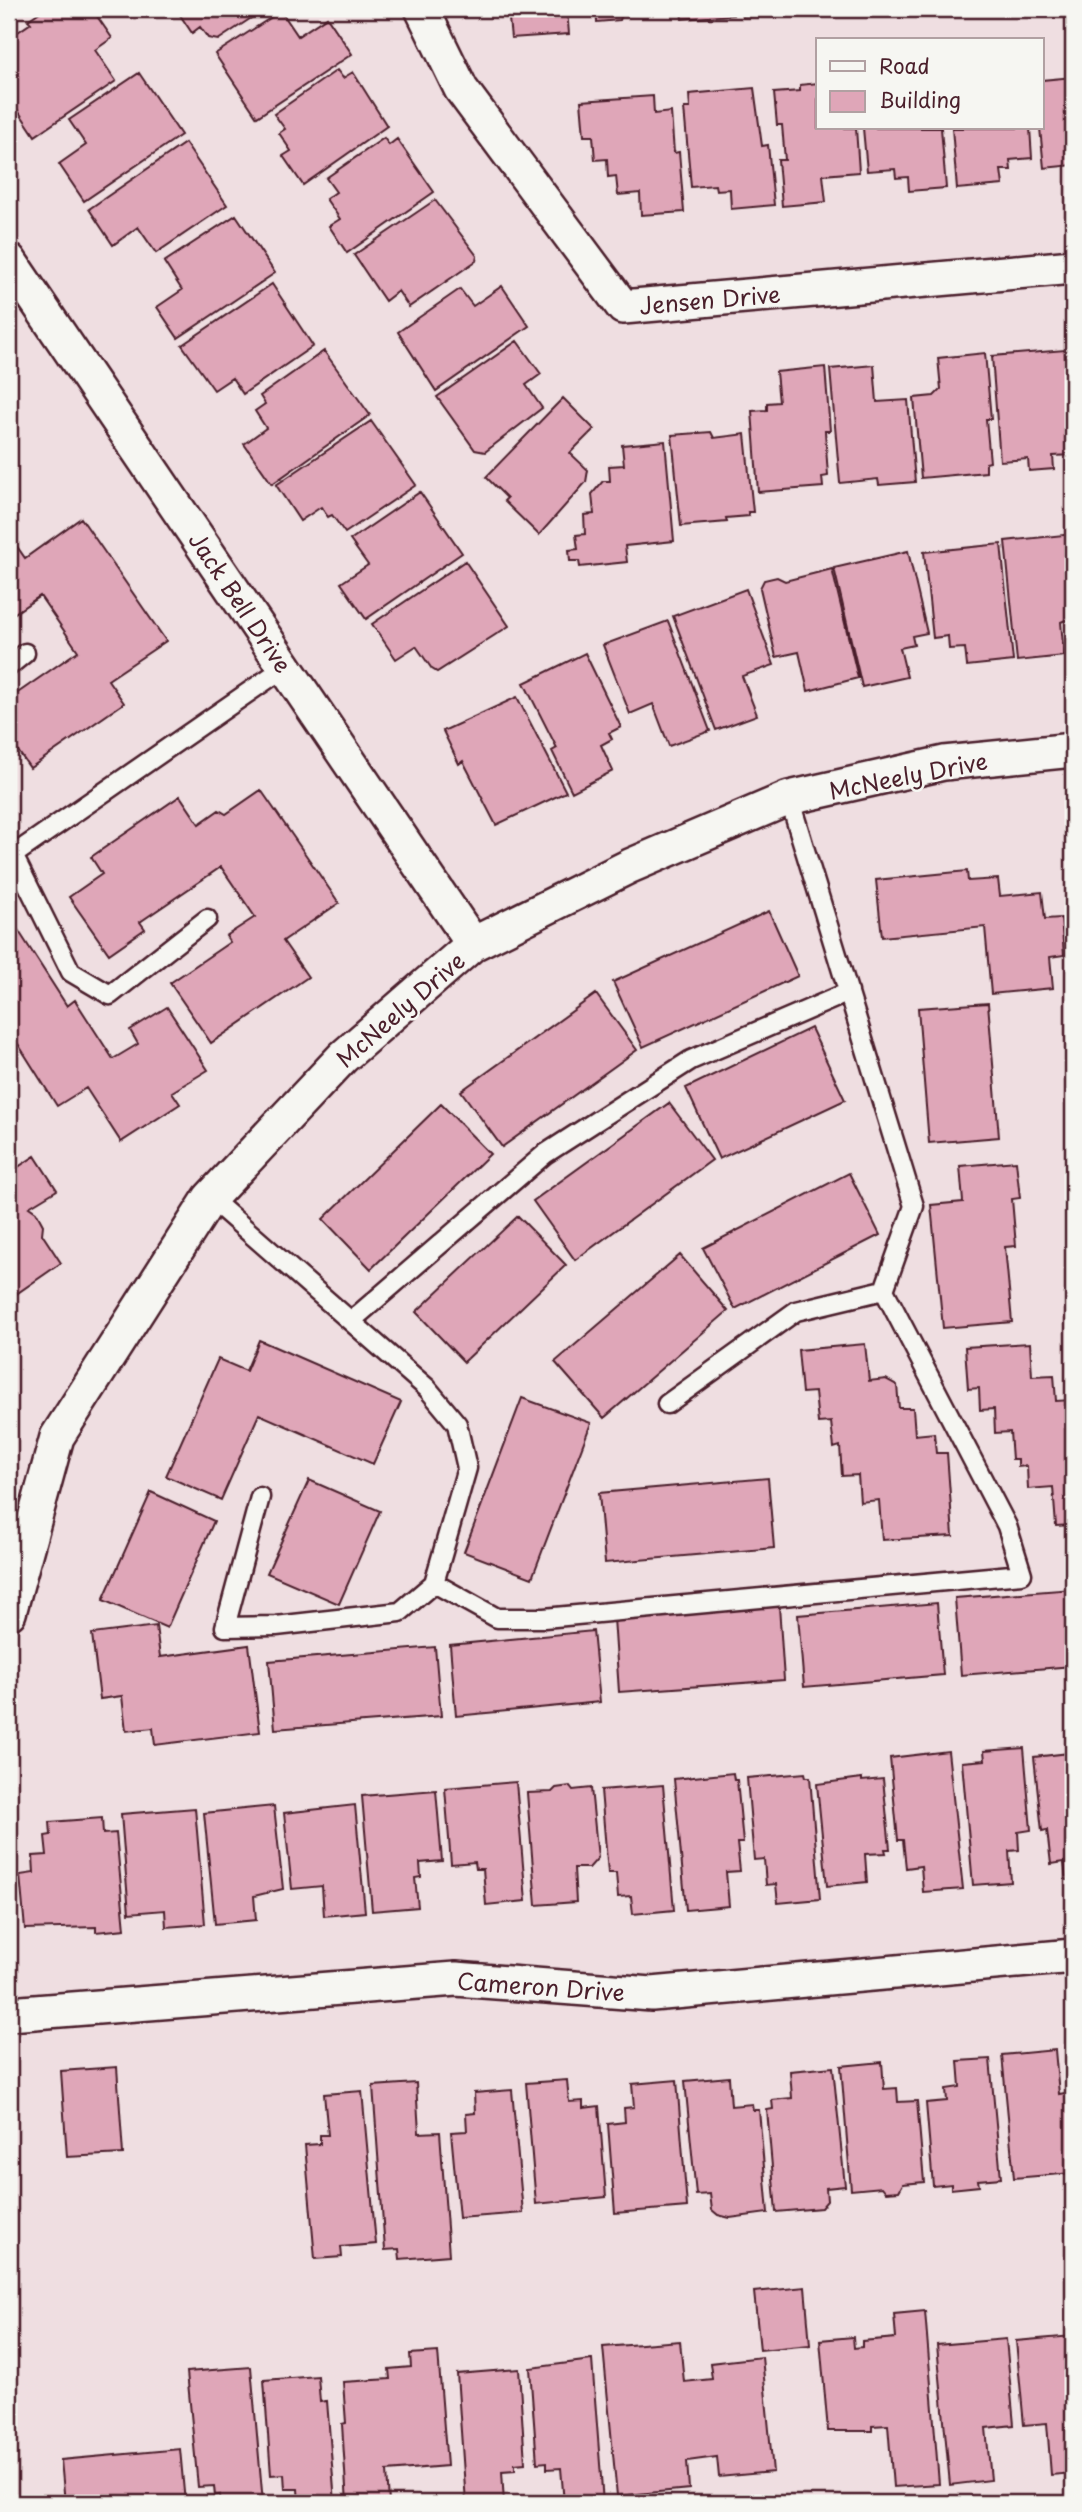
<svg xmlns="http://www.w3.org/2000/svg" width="1082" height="2512" font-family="'Playpen Sans',sans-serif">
<rect width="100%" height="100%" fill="#efdee1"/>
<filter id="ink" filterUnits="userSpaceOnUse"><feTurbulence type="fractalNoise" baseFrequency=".0143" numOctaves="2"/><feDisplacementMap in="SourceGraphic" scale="14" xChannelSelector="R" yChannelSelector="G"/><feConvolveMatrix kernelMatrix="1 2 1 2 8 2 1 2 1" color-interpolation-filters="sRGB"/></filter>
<g filter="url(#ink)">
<path fill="#dfa6b8" stroke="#4a1f2b" stroke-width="2" d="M44,9H92L112,38L95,50L116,81L35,136L9,97V38L31,23L28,20Z
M176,9H265L218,40L208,38L200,27L192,33Z
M508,9H567L569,34L511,38Z
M596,9H654V13L622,15L620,20L597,22Z
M660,9H732L733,15L682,19L681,11L660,12Z
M742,9H788V13L743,17Z
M281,11L298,36L327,17L352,54L257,117L215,54Z
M337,70L343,78L353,72L387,126L303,185L283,156L291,151L279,133L285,129L274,114Z
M139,73L181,135L84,201L59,164L86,145L69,120Z
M1073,77V165L1044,168L1040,128L1042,80Z
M818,83V128H856L859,172L823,175L826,202L782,206L778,160H785L782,125H777L774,93L800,91V85Z
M754,88L762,146L768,145L774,205L731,209L730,189L716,190L715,185L691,187L684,108H690L689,94Z
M653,96L654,114L671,112L674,153L679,152L684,212L641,215L640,193L618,195L616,176L608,177L607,159L595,160L593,136H584L581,101Z
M863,128H941L946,188L909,191L908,177L896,178L895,169L867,171Z
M952,128H1030L1032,158L1010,160L1011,170H1001L1003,185L957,189Z
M384,138L389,145L397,139L434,192L347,253L329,226L340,219L326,199L336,192L326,178Z
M185,143L227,205L156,253L138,227L113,245L89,209Z
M435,200L477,256L476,261L409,307L398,291L385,301L354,255Z
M236,215L275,273L178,338L157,307L182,290L164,262Z
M272,284L313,346L243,394L232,378L214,390L182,345Z
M502,286L529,326L436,391L398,332L460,289L473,306Z
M517,341L541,374L526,385L542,408L485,452L475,450L437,397Z
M1065,350L1073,455L1053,456L1054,469L1029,471L1028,459L1000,461L992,356Z
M324,351L370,415L272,484L244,444L266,428L255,411L265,404L260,396Z
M985,353L991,419H986L990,462L986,463V472L921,478L914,398L934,396L941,389L938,358Z
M874,365L877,402L908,400L915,482L879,485L878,479L840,483L830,369Z
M825,367L830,431H825L828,476L822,477L823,487L758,492L752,411L767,410V403L779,402L776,372Z
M563,398L594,429L570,453L588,470L586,482L539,535L504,501L507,498L486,477Z
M371,421L416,485L345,533L332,515L328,517L321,507L300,521L276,485Z
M711,432L714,438L745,434L753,512H748L749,516L726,518L727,522L681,526L672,435Z
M665,441L674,541L625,546L627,562L580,567L579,561H570L569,550L578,549L576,535L585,534L584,515L594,514L592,494L603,481H610L609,466L624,465L622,445Z
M420,492L462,553L366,619L341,583L368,565L350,540Z
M81,518L166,641L108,680L124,703L30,768L9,738V699L78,651L40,596L9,617V535L25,558Z
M1073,534V617L1061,622L1064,656L1017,661L1005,541Z
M1001,544L1013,661L967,666L965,648L949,649L948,636L933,638L924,552Z
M908,551L927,633L912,636L914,645L900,648L907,677L862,687L834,568Z
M465,561L509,626L437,672L432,669L416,646L396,659L372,624Z
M832,569L858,678L808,691L799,652L776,657L760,588L764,580L777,577L785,581Z
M746,589L774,665L742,676L757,715L716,730L673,616Z
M668,621L710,731L669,746L653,704L630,714L603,645Z
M585,653L621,727L609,733L612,739L601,745L613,771L572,792L552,751L557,748L524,683Z
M517,697L566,792L496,825L463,761L459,764L443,731Z
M261,790L339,903L283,941L308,977L211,1043L170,983L230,942L226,936L255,917L221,867L140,922L145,929L109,954L69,897L102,874L91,857L180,796L199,824L219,810L226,814Z
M967,871L968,881L998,879L1000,896L1042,892L1045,919L1061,918L1064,955L1050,957L1053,988L991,994L985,927L882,937L876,880Z
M769,911L798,976L643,1047L613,982Z
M11,919L67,1006L75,1000L113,1059L138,1044L130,1030L167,1007L208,1070L172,1092L180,1104L121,1142L86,1088L57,1106L18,1044L9,1050Z
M596,994L637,1050L502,1147L461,1091Z
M988,1003L999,1137L929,1143L918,1008Z
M811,1028L845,1100L719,1159L686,1088Z
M669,1103L712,1160L575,1260L533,1201Z
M441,1104L490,1154L371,1269L323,1219Z
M9,1152L18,1167L35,1156L57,1190L29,1207L36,1212L43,1225L42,1234L61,1263L9,1299Z
M1016,1161L1020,1198L1012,1199L1016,1246L1005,1247L1012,1322L943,1328L931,1205L963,1202L960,1166Z
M849,1173L880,1235L735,1309L703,1248Z
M518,1216L566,1265L464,1362L416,1312Z
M680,1255L728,1311L604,1418L555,1362Z
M259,1340L401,1402L373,1464L259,1414L221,1500L166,1476L218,1359L246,1371Z
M1030,1343L1032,1376L1054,1375L1056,1401L1071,1400L1073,1525L1056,1526L1053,1487L1028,1489L1027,1466L1018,1467V1459H1012L1010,1432L995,1433L994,1409L980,1410L979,1388L968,1389L965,1347Z
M865,1344L869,1381L886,1379L897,1385L899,1408H913L915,1435L934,1433L936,1453H947L953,1536L882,1540L879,1500L860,1502L858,1475L842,1476L840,1446L834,1448L831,1422L818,1423L815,1392L802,1393L798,1350Z
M522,1398L591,1423L532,1578L464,1552Z
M768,1478L774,1548L605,1563L599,1493Z
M309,1480L380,1511L339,1604L267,1573Z
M151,1492L214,1521L167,1628L103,1600Z
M1073,1589V1666L961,1675L955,1598Z
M937,1603L943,1675L804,1687L798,1615Z
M779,1606L784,1680L619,1692L614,1618Z
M156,1626L160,1657L249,1645L260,1732L155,1745L153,1728L126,1731L122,1696L100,1699L92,1634Z
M593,1631L600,1702L456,1716L450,1645Z
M435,1647L441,1716L275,1729L269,1661Z
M1024,1748L1031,1830L1018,1832L1019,1850L1009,1851L1011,1882L973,1885L962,1762L985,1760L984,1751Z
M1073,1748V1880H1066L1064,1862L1051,1864L1047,1830L1042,1831L1034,1757L1069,1753V1749Z
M948,1751L963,1889L923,1892L921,1866L906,1868L903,1840H898L890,1758Z
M733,1773L734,1780H737L743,1843H737L740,1871L726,1872L729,1906L686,1910L674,1779Z
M805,1773L806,1777H810L820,1899L778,1903L776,1884L766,1885L764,1859L754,1860L747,1778Z
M862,1778V1781L883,1779L890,1849H885L886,1853L865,1854L867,1882L827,1886L817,1784Z
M516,1782L526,1901L486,1905L483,1869H476L475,1862L451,1864L445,1788Z
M663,1785L674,1910L633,1914L631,1896L618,1897L616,1873H608L601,1790Z
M570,1786L573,1790L591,1788L598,1858L589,1868H574L576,1902L536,1905L527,1793L552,1792L556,1788Z
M436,1790L442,1861L420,1863L421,1877L415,1878L418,1907L372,1911L362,1796Z
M355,1805L365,1912L324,1916L322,1886L292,1889L284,1813Z
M274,1806L283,1889L254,1896L256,1920L215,1924L204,1813Z
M195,1808L205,1924L166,1927L165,1910L129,1913L121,1814Z
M102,1818L103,1834L116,1833L125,1929L96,1932V1927L25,1929L20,1875L34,1873L33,1856L47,1855L45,1836L51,1835L50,1822Z
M1055,2050L1059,2094L1071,2092L1073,2173L1014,2178L1002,2055Z
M990,2059L1001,2178L978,2180L979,2186L951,2189V2184L933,2186L926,2103L947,2101L946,2089L960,2087L958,2061Z
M882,2062L884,2089L897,2088L898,2102L917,2101L924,2182L903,2184L899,2191L886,2192L882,2187L851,2190L841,2066Z
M117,2067L123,2154L67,2157L61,2071Z
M833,2067L845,2186L826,2188L827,2201L821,2208L776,2212L767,2110L773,2109L772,2100L792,2098L790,2071Z
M729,2077L731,2106L752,2104L753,2110H759L768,2213L730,2218L718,2215L712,2210L710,2194L696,2195L685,2081Z
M567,2080L569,2102L583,2101V2108L599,2106L606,2197L536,2204L526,2083Z
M677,2080L687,2207L615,2213L608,2124L625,2122L624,2108L634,2107L632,2084Z
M416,2083L419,2133L440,2132L449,2255L400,2259L399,2249L385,2250L373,2086Z
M512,2090L523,2213L459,2218L451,2132L467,2131L466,2114L475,2113L474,2093Z
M362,2091L376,2244L341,2247L342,2257L315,2259L305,2145L320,2144V2135H328L324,2094Z
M805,2287L810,2345L760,2350L754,2292Z
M925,2311L939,2484L893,2487L888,2425L872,2426V2431H828L820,2340L853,2337L854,2348L862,2347V2341L896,2338L894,2314Z
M1073,2336V2473L1051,2475L1047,2423L1024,2425L1016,2341Z
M1006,2339L1014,2425L986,2428L991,2480L950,2485L937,2345Z
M680,2341L684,2382L712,2379L710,2363L762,2357L773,2472L719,2477L717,2457L687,2461L689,2489L617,2496L603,2347Z
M438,2352L447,2466L387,2471L389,2503H347L342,2424L346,2423L343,2382L390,2379L389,2369L411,2367L410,2354Z
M592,2360L603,2503H564L561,2468L547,2469V2462L537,2463L530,2368Z
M251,2367L263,2503H221L220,2495L215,2496L214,2486L198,2487L187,2372Z
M519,2369L525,2463L515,2464V2470L502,2471L504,2503H466L457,2374Z
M318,2376L320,2402L327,2401L335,2503H299L298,2489H285L284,2474L271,2475L264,2380Z
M180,2449L185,2503H65L61,2460Z"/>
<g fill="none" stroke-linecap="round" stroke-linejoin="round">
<g stroke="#4a1f2b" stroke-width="23">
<path id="service" d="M9,666L25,653
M9,847L71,972L110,995L207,919
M9,858L285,667
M210,1198L427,1388L457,1424L467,1468L434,1583L497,1618H544L1022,1574L1007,1526L884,1290L914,1206L789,798
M351,1321L545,1154L691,1060L849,992
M667,1404L796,1311L884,1290
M260,1497L225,1627L276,1626L400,1612L434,1583"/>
</g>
<g stroke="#4a1f2b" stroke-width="38">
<path id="minor" d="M422,9L461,89L623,307L1073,267
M9,260L473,944
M9,1613L57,1437L210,1198L343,1057L473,944L630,866L789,798L944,763L1073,750
M9,2014L456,1979L652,1994L1073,1956"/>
</g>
<use href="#service" stroke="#f6f6f2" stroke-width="18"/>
<use href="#minor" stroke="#f6f6f2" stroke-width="33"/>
</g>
</g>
<g text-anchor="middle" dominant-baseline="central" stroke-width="5" stroke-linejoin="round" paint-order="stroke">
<g font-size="23" fill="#4a1f2b" stroke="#f6f6f2">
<text transform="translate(710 299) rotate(-5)">Jensen Drive</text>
<text transform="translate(241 602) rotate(56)">Jack Bell Drive</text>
<text transform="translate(908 775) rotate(-11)">McNeely Drive</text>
<text transform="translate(400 1009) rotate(-41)">McNeely Drive</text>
<text transform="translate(541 1986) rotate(4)">Cameron Drive</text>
</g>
</g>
<rect width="1082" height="2512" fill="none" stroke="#f6f6f2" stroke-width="35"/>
<rect x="18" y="18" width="1047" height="2477" fill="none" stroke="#4a1f2b" stroke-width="2.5" filter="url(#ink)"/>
<rect x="816" y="38" width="228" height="91" fill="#f6f6f2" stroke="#b1a0a2" stroke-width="2"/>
<rect x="830" y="61" width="35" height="10" fill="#f6f6f2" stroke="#b1a0a2" stroke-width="2"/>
<text x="879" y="74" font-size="21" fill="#4a1f2b">Road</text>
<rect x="830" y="91" width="35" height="21" fill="#dfa6b8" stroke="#b1a0a2" stroke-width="2"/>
<text x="879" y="108" font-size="21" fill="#4a1f2b">Building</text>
</svg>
